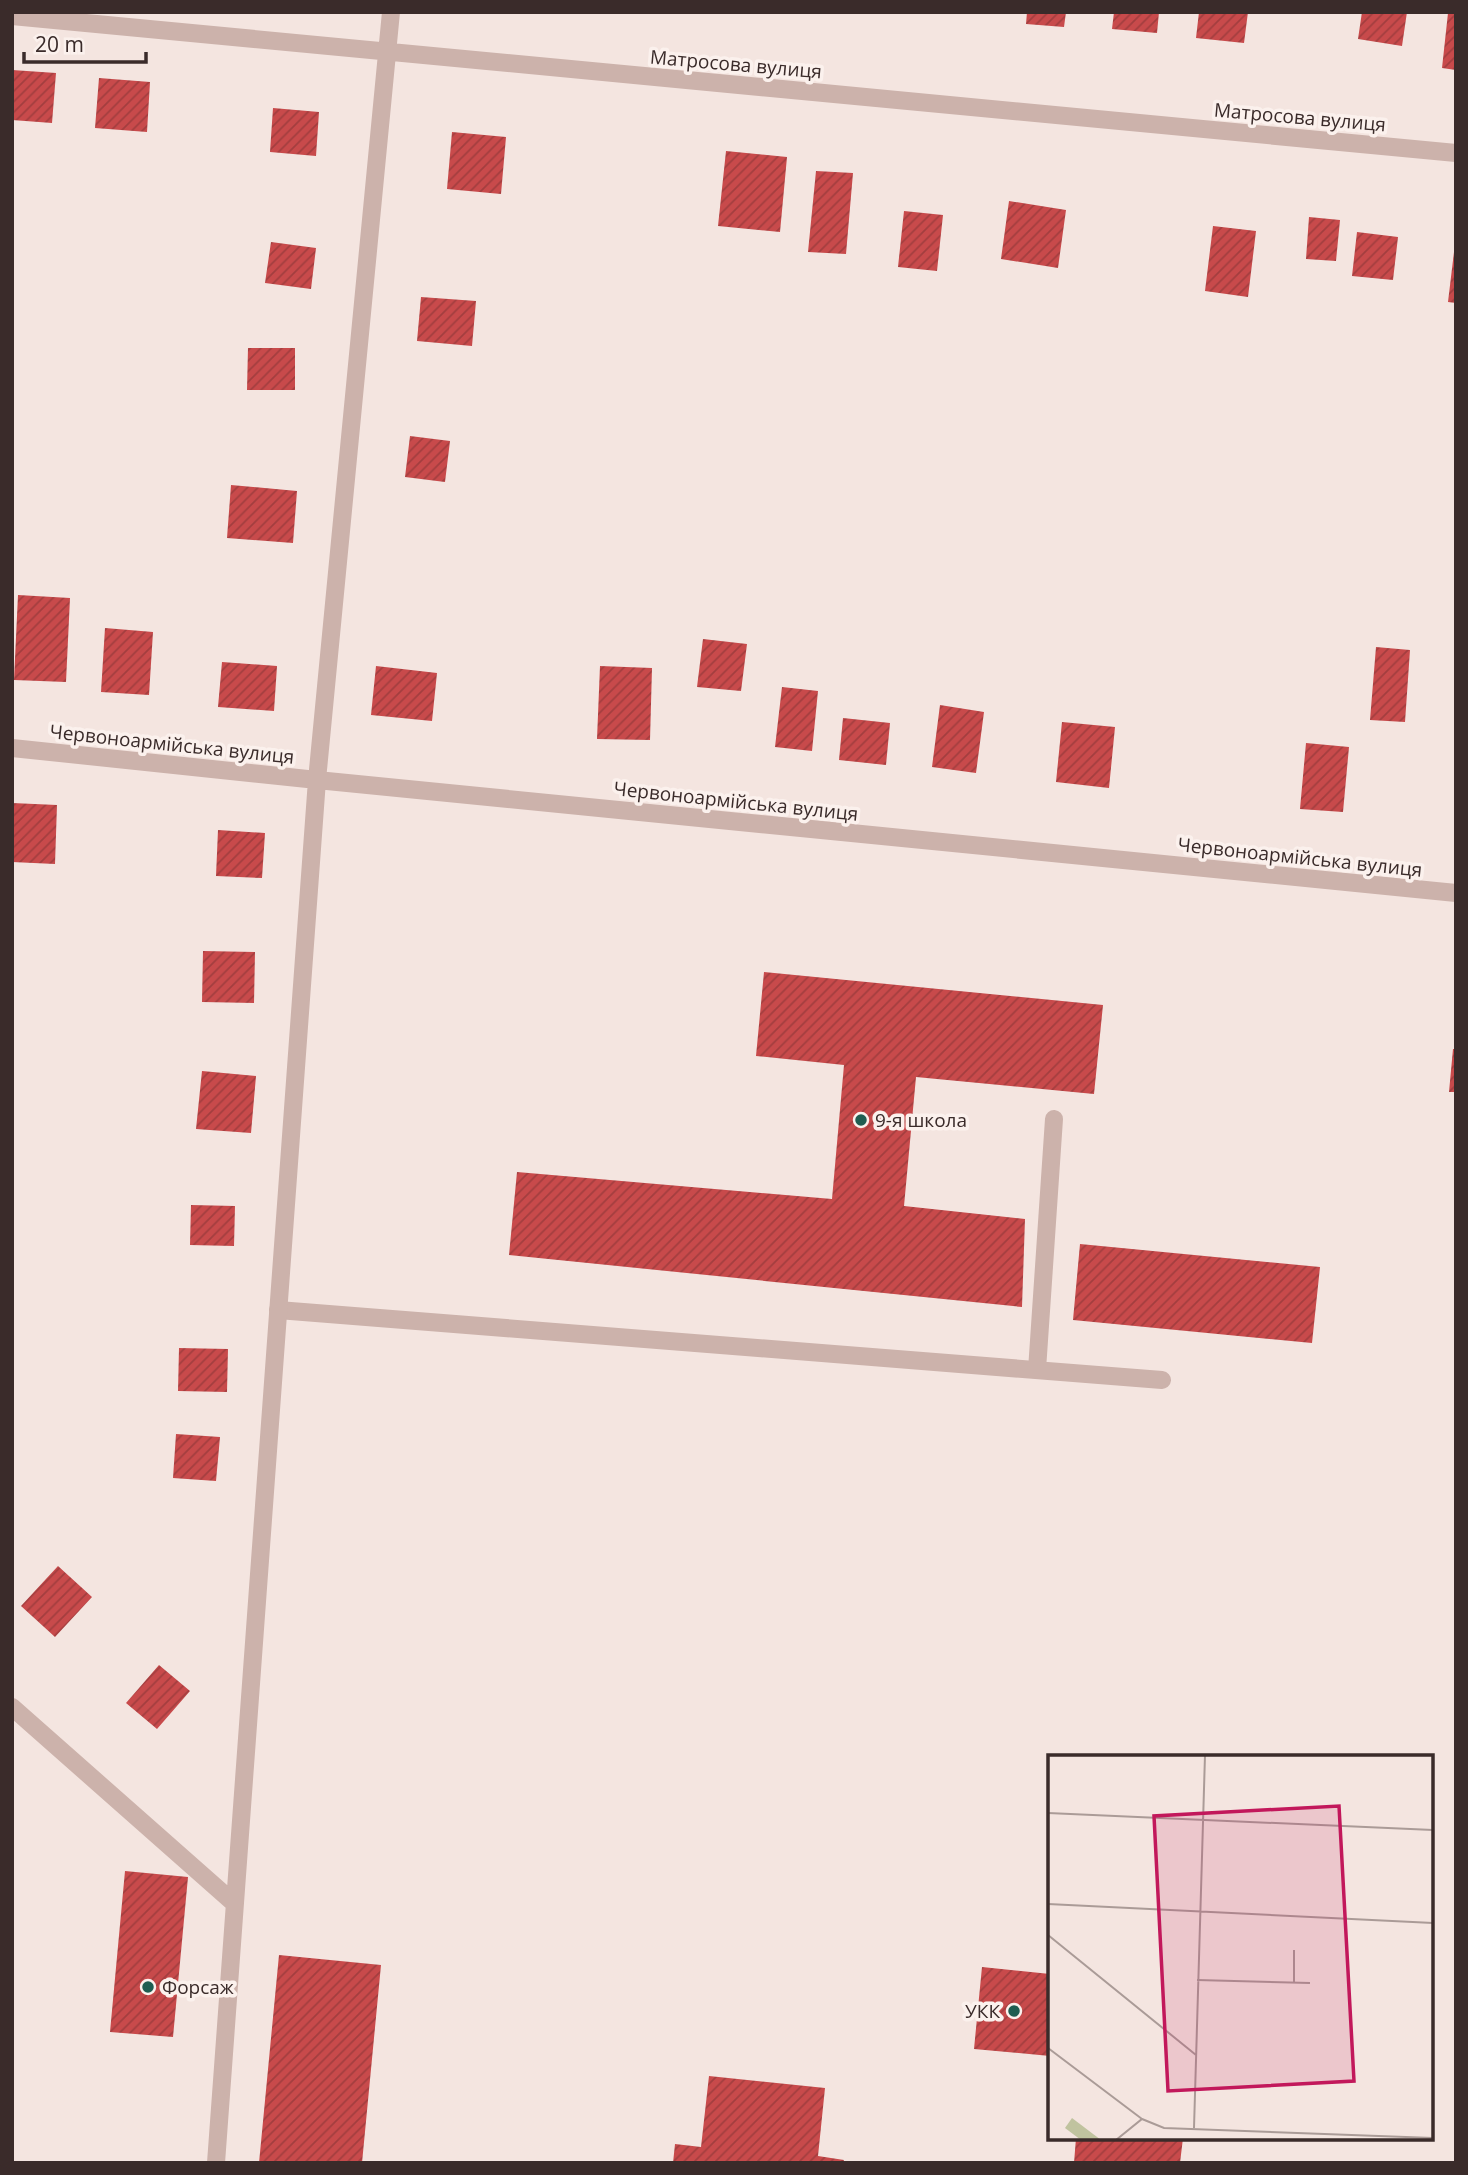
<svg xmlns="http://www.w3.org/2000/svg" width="1468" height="2175" font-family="'Open Sans',sans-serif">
<defs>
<pattern id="building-hatch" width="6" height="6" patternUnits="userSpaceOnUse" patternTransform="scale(1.75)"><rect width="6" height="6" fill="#c84a4b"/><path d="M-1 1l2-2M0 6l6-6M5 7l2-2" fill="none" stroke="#a33e3f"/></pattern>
</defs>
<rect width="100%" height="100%" fill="#f4e5e0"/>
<path fill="url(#building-hatch)" d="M1027,12H1066L1064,27L1026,24Z
M1114,12H1159L1157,33L1112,29Z
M1199,12H1248L1244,43L1196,38Z
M1362,12H1407L1402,46L1358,39Z
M1448,13L1456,14V70L1442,68Z
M12,70L56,73L52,123L12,120Z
M99,78L150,82L147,132L95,128Z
M273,108L319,112L316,156L270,152Z
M452,132L506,137L501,194L447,189Z
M726,151L787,157L780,232L718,226Z
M816,171L853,173L846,254L808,252Z
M1009,201L1066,210L1058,268L1001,259Z
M904,211L943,215L937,271L898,267Z
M1309,217L1340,220L1336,261L1306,259Z
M1213,226L1256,231L1248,297L1205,291Z
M1357,232L1398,237L1393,280L1352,276Z
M271,242L316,248L311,289L265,283Z
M1454,252H1456V303L1448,302Z
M421,297L476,301L472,346L417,341Z
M248,348H295V390H247Z
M410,436L450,441L445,482L405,477Z
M231,485L297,491L293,543L227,538Z
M18,595L70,598L66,682L14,680Z
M105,628L153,632L149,695L101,692Z
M703,639L747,644L741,691L697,687Z
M1376,647L1410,650L1405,722L1370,720Z
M222,662L277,666L274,711L218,707Z
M376,666L437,673L432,721L371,715Z
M600,666L652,668L650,740L597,739Z
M782,687L818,691L812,751L775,747Z
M940,705L984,712L976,773L932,767Z
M843,718L890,723L886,765L839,760Z
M1062,722L1115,727L1109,788L1056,782Z
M1306,743L1349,747L1343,812L1300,809Z
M12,803L57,805L55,864L12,862Z
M218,830L265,833L262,878L216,876Z
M203,951L255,952L254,1003L202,1002Z
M764,972L1103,1005L1094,1094L916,1077L904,1206L1025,1219L1022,1307L509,1255L517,1172L832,1199L844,1065L756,1056Z
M1453,1049H1456V1092H1449Z
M202,1071L256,1076L251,1133L196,1129Z
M191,1205L235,1206L234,1246L190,1245Z
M1080,1244L1320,1267L1312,1343L1073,1320Z
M179,1348L228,1349L227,1392L178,1391Z
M176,1434L220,1437L216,1481L173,1478Z
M58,1566L92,1597L55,1637L21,1606Z
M159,1665L190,1691L157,1729L126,1703Z
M125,1871L188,1877L173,2037L110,2032Z
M279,1955L381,1965L362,2163H259Z
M982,1967L1050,1974V2056L974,2049Z
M709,2076L825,2088L818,2156L844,2160L843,2163H673L675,2144L701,2147Z
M1076,2138H1183L1180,2163H1074Z"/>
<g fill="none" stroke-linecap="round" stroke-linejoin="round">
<path stroke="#ccb2ab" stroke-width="18" d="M278,1310L1162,1380
M1037,1370L1054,1119"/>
<path stroke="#ccb2ab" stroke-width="18" d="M12,16L1456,153
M12,748L317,780L1456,893
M12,1707L235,1904
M216,2163L317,780L391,12"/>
</g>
<g fill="#1f5d51" stroke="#fbf1ed" stroke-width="2.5">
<circle cx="861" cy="1120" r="7"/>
<circle cx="148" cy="1987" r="7"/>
<circle cx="1014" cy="2011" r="7"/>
</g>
<g text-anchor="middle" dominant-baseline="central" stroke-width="7" stroke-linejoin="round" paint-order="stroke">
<g font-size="19" fill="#3a2b2a" stroke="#fbf1ed">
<text transform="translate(736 64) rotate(5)">Матросова вулиця</text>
<text transform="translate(1300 117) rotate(5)">Матросова вулиця</text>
<text transform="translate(172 744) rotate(6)">Червоноармійська вулиця</text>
<text transform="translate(736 801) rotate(6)">Червоноармійська вулиця</text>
<text transform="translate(1300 857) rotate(6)">Червоноармійська вулиця</text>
</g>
<g font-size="19" fill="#3a2b2a" stroke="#fbf1ed" text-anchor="start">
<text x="875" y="1120">9-я школа</text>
<text x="162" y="1987">Форсаж</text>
<text x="1000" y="2011" text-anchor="end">УКК</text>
</g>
</g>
<g transform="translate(1048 1755)">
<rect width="385" height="385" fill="#f4e5e0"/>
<path d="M24,363L53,385H33L17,373Z" fill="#c0c39f"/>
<path fill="none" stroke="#aa9b97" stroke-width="2" d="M0,58L385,75M0,149L385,168M0,180L148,300M149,225L262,228M246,227V195M0,293L94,364M146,373L157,0M68,385L94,364L116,373L385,383"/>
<path fill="#c2185b" fill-opacity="0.15" stroke="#c2185b" stroke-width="3.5" d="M291,51L306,326L120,336L106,61Z"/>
<rect width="385" height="385" fill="none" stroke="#3a2b2a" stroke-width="3.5"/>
</g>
<rect width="1468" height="2175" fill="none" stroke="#3a2b2a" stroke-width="28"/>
<path d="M24 52v10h122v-10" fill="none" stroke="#3a2b2a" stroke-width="3.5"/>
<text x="35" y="52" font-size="21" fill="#3a2b2a" stroke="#fbf1ed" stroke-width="5" paint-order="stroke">20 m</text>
</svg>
